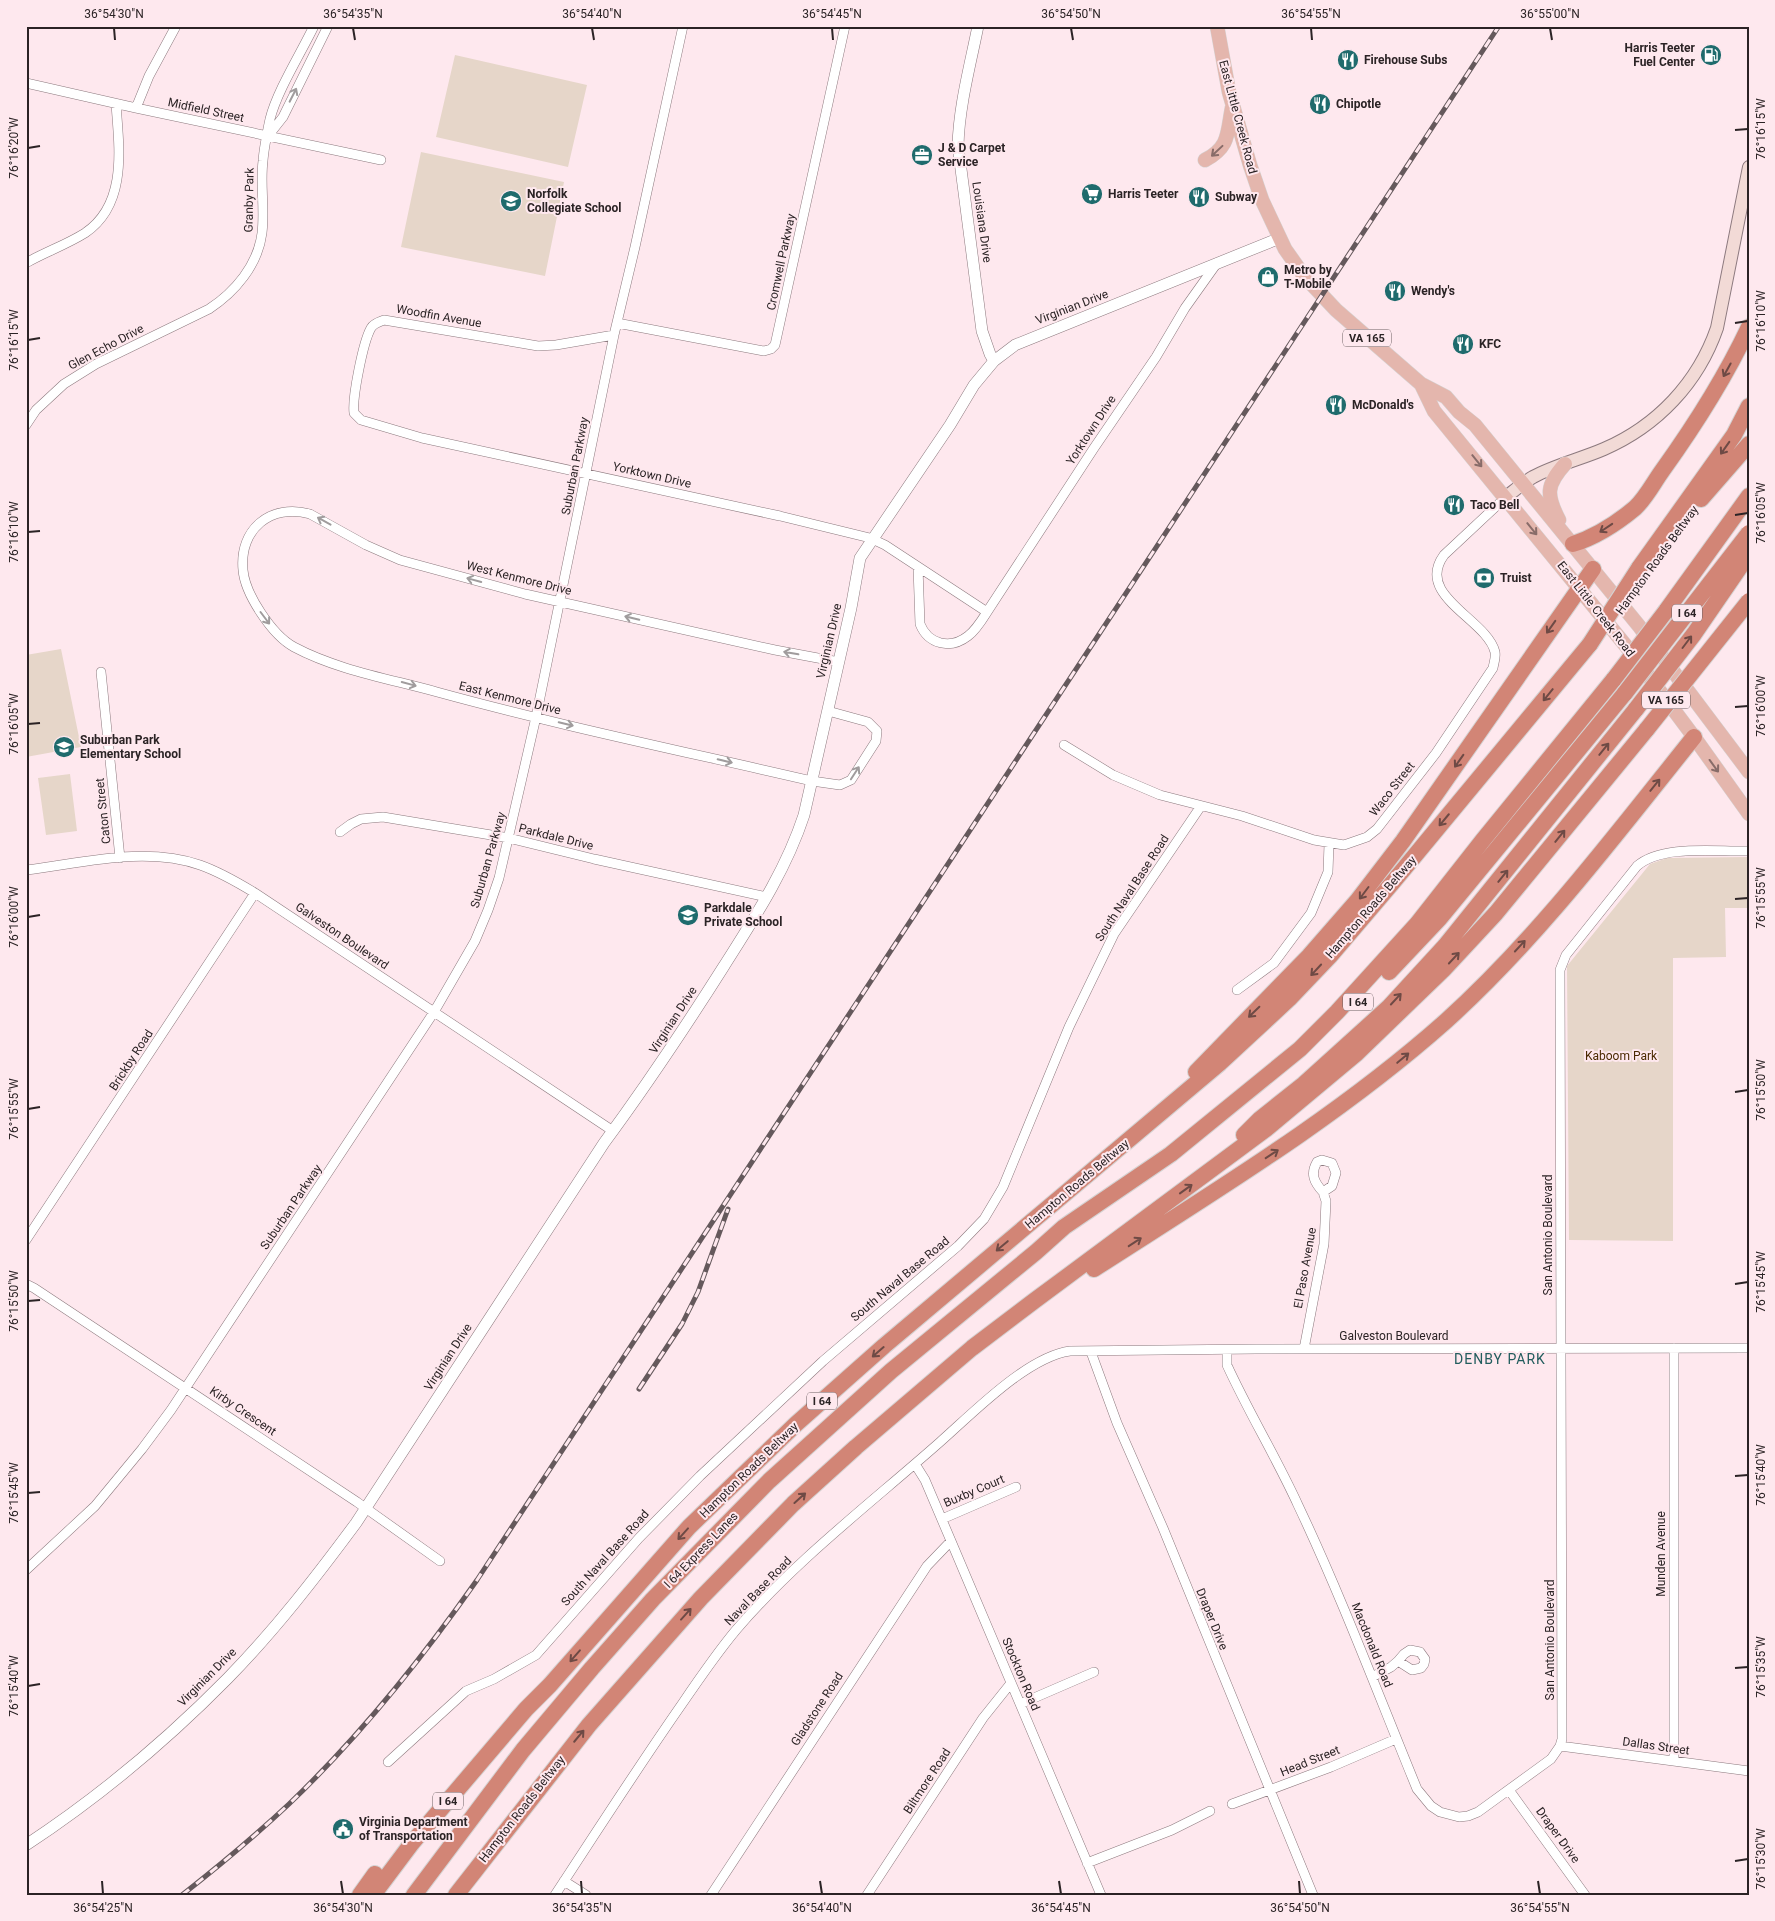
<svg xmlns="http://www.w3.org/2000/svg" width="1775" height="1921" font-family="Roboto,sans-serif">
<rect width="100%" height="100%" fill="#fee8ee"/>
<path fill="#e6d6c9" d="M455,55L587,85L568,167L436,137Z
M421,152L564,182L545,276L401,247Z
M61,649L81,747L26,757V655Z
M70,774L77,831L46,835L38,778Z
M1749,857V908H1725L1726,957L1673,958V1241L1569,1240L1567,966L1650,864L1667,858Z"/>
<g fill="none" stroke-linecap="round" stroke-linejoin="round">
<g stroke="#8c797e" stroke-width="10">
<path id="minor" d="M26,83L136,108L381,160
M136,108L149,76L176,26
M268,136L283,117L328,26
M26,263C45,252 66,245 85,233C128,204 119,147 116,104
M617,323L764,351L771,349L775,345L845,26
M614,335L556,345L538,346L384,320C379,322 374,323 371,328C363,342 352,398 354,413L361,420L422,438L780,516L870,538L885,545L987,612
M26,425L36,410L64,384L96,364L209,309C235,292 258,265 262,233C265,209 260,184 263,161C264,147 267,133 270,119C277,91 301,53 314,26
M918,567L920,624C928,644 950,650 968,636C976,630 982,620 987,612L1094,448L1156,357L1185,308L1217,263
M101,672L120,858
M828,711L868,722L877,731L876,741L851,780L840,785L812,781C687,752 561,726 437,692C390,679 337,670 294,647C272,635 245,594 243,570C239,529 271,503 310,514L366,545L400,560L525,594L775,650L839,662
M1064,745L1113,775L1160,795L1242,816L1314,840L1344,845L1367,837L1377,829L1436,753L1493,668C1494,662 1496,658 1495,652C1487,619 1414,596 1444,555L1506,497
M340,832L351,824L361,819L383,817L509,838L594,859L767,897
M26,870C83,863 145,846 200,865C220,872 237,882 255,893L613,1131
M1237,990L1274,963L1311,913L1328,872L1329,844
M1322,1160L1332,1163L1336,1173L1332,1186L1323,1192C1314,1182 1310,1174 1317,1162Z
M26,1240L255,893
M26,1284L34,1288L357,1502L440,1561
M1674,1348V1761
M1304,1349L1324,1244L1326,1201L1323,1192
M1227,1350V1365C1249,1413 1276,1457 1298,1505C1342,1598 1378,1694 1417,1789L1431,1806L1440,1812L1459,1817L1468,1816L1478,1812L1551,1759L1560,1746L1562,1739L1560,970L1566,955L1637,866C1662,844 1717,852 1749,851
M1091,1352L1117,1423L1163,1528L1313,1895
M915,1464L925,1480L951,1541L1101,1895
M942,1519L1016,1487
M26,1570L95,1506L142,1449L171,1410L434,1012L475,941L488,910L499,878L536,717L614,335L635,247L683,26
M1410,1650L1420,1652L1425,1659L1424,1664L1421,1668L1412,1670L1398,1661L1404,1654Z
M1372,1677L1391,1667L1398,1661
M1020,1704L1094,1672
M1560,1746L1749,1771
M388,1762L466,1691L494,1679L536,1655L639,1538L700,1476L823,1361L958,1246L984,1219L1003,1187L1069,1027L1114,934L1201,806
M1509,1790L1585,1895
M1232,1804L1331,1767L1396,1739
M1087,1863L1172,1830L1210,1811
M564,1881L586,1895
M555,1895C597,1831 638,1767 682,1704C699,1679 716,1654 736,1630C796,1560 871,1503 940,1442C973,1413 1027,1357 1070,1351L1256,1349L1749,1348
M711,1895L927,1566L951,1541
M867,1895L983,1718L1011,1683"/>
</g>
<g stroke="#8c797e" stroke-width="12">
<path id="tertiary" d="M978,26C970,66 959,106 958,146L982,331L990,354L994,361
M26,1845C99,1797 167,1740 228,1678C275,1630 316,1577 356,1523L604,1143C646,1086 686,1026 724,966C755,917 786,870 804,815L851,608L860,558L950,425L974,385L994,361L1015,345L1280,238"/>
</g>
<g stroke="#8c797e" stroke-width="14">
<path id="secondary" d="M1506,497C1515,490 1523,483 1533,477C1555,465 1581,459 1604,449C1657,426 1698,383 1717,328L1749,167"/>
</g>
<g stroke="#d5d3d3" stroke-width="15">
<path id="primary" d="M1217,26L1229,92L1250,165L1262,200L1285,249L1304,276L1336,310L1421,384L1446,397L1459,412L1475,425L1639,626L1749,772
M1205,160C1230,147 1227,133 1232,108
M1421,384L1434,411L1626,646L1694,737L1749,814
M1559,520C1546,495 1546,485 1565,464"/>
</g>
<g stroke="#d5d3d3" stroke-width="18">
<path id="motorway" d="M1701,499L1749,444
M1573,544C1595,537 1617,523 1635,508C1646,498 1654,482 1662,471C1695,425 1725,378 1749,327
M1639,568L1734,435L1749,406
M1666,611L1749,496
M1389,972L1440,918L1625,693
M1196,1072L1309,956L1357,901L1403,841L1593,569
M1244,1135L1260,1119L1304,1084L1389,1007L1445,946L1636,709
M1094,1269C1215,1191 1338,1117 1446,1021C1538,938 1617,833 1694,737
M360,1895L375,1874
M373,1895L412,1843L526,1709L550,1685L689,1527L796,1424L884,1346L1220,1063L1289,999L1330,956L1393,882L1590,644
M414,1895L523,1750L592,1668L653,1599L769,1481L891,1371L1036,1252L1064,1227L1171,1154L1300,1049L1337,1012L1417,924L1483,840L1614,679
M456,1895L589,1725L701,1598L793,1504L856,1447L972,1348L1034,1301L1266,1129L1357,1053L1443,970L1496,913L1647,729"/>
</g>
<use href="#minor" stroke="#fff" stroke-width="9"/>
<use href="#tertiary" stroke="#fff" stroke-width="11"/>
<use href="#secondary" stroke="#f2dad6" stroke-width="12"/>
<use href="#primary" stroke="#e4b6ad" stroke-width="14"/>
<use href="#motorway" stroke="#d28576" stroke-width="16"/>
<g stroke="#65595c" stroke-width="5">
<path id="rail" d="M639,1389L682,1324L698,1292L728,1209
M182,1895C219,1866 255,1836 289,1804C360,1736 421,1660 477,1580L1499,26"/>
</g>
<use href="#rail" stroke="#fee8ee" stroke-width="3" stroke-dasharray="9" stroke-linecap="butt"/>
<g stroke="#d5d3d3" stroke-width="18" stroke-linecap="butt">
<path id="motorway-bridge" d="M1590,644L1639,568
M1614,679L1666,611
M1625,693L1749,533
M1636,709L1694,634L1749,554
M1647,729L1749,601"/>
</g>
<use href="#motorway-bridge" stroke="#d28576" stroke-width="16"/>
</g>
<defs><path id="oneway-shaft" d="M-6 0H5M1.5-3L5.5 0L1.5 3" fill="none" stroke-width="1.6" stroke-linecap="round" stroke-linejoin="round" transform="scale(1.25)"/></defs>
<g stroke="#a09c9d">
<use href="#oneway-shaft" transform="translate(293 95) rotate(-63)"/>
<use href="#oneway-shaft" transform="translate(324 521) rotate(-151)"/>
<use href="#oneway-shaft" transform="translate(474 580) rotate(-165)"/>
<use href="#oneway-shaft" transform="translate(265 618) rotate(53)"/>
<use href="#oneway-shaft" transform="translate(632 618) rotate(-167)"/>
<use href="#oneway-shaft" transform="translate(791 653) rotate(-170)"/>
<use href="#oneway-shaft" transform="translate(409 684) rotate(15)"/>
<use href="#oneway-shaft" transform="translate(566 724) rotate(13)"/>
<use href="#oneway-shaft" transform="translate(725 761) rotate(13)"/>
<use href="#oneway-shaft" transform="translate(855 773) rotate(-57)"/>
</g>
<g stroke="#886c69">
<use href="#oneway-shaft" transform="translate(1217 151) rotate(137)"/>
<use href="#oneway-shaft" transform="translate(1477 461) rotate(51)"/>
<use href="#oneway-shaft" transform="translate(1532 529) rotate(51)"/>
<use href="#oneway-shaft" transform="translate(1714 766) rotate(54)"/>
</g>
<g stroke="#6e4a45">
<use href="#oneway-shaft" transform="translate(1727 370) rotate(119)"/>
<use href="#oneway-shaft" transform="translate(1725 448) rotate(125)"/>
<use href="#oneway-shaft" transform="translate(1606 528) rotate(146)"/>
<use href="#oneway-shaft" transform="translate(1551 627) rotate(125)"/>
<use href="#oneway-shaft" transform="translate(1687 642) rotate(-53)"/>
<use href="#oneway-shaft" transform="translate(1548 695) rotate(129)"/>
<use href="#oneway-shaft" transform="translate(1604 749) rotate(-51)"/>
<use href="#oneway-shaft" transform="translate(1459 761) rotate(125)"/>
<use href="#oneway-shaft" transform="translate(1655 785) rotate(-51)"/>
<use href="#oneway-shaft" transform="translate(1444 820) rotate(130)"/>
<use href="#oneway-shaft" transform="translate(1560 836) rotate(-51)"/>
<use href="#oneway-shaft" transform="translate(1503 876) rotate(-51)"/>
<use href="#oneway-shaft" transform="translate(1364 893) rotate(127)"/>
<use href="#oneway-shaft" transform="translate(1520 946) rotate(-47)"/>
<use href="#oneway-shaft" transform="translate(1454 958) rotate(-47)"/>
<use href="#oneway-shaft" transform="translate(1316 970) rotate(133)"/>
<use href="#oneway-shaft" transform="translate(1396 999) rotate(-47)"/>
<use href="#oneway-shaft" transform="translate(1254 1012) rotate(136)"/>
<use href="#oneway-shaft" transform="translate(1403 1058) rotate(-40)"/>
<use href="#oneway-shaft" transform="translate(1272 1154) rotate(-33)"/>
<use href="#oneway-shaft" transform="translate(1186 1189) rotate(-36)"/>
<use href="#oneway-shaft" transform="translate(1135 1242) rotate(-33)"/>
<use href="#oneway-shaft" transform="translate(1002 1246) rotate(140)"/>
<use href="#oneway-shaft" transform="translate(878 1352) rotate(139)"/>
<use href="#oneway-shaft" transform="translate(800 1498) rotate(-42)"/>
<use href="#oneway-shaft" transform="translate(683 1534) rotate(132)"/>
<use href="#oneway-shaft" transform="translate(686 1614) rotate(-48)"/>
<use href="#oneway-shaft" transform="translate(575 1656) rotate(131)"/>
<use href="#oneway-shaft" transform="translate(579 1736) rotate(-50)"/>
</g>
<path fill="none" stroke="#2b2325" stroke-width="2" d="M114,28L115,40M353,28L355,40M592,28L594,40M832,28L833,40M1071,28L1073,40M1311,28L1312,40M1550,28L1552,40M1735,130L1748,129M28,148L40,146M1735,323L1748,321M28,340L40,338M1735,515L1748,513M28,532L40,531M1735,707L1748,706M28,724L40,723M1735,899L1748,898M28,917L40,915M1735,1092L1748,1090M28,1109L40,1107M1735,1284L1748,1282M28,1301L40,1300M1735,1476L1748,1475M28,1493L40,1492M1735,1668L1748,1667M28,1686L40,1684M1735,1861L1748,1859M102,1881L103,1894M341,1881L343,1894M581,1881L582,1894M820,1881L822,1894M1059,1881L1061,1894M1299,1881L1300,1894M1538,1881L1540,1894"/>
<defs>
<g id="fuel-disc" transform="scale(1.125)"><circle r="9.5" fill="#1f6b6d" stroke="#fee8ee"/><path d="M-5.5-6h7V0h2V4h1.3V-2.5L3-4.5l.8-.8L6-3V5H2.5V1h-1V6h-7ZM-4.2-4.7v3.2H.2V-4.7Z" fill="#fff"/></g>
<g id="restaurant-disc" transform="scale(1.125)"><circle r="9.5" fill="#1f6b6d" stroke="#fee8ee"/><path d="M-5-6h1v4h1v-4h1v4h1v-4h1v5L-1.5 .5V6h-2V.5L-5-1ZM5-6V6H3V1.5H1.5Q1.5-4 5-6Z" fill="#fff"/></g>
<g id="office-disc" transform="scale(1.125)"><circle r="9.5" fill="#1f6b6d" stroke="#fee8ee"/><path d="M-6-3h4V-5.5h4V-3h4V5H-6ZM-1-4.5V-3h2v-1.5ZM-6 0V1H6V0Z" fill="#fff"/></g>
<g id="supermarket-disc" transform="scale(1.125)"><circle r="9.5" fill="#1f6b6d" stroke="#fee8ee"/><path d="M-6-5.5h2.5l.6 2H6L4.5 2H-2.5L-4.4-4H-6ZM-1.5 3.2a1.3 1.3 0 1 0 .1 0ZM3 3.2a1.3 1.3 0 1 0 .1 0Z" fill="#fff"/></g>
<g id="school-disc" transform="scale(1.125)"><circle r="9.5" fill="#1f6b6d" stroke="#fee8ee"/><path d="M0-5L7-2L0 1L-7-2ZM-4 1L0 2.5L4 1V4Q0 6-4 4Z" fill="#fff"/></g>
<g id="shop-disc" transform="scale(1.125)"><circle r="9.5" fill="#1f6b6d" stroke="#fee8ee"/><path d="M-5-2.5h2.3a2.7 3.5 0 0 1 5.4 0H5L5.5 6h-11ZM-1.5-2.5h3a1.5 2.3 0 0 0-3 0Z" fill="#fff"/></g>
<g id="bank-disc" transform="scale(1.125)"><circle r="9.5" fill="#1f6b6d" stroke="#fee8ee"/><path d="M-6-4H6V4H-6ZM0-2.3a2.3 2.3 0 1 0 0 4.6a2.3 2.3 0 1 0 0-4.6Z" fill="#fff"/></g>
<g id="civic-disc" transform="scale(1.125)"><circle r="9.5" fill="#1f6b6d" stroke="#fee8ee"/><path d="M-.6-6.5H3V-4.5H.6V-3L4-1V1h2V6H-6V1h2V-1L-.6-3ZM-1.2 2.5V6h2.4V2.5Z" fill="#fff"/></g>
</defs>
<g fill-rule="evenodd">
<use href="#fuel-disc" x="1711" y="55"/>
<use href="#restaurant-disc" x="1348" y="60"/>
<use href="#restaurant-disc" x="1320" y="104"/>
<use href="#office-disc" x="922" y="155"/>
<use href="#supermarket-disc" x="1092" y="194"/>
<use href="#restaurant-disc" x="1199" y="197"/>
<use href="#school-disc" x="511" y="201"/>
<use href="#shop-disc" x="1268" y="277"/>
<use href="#restaurant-disc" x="1395" y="291"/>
<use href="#restaurant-disc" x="1463" y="344"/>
<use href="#restaurant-disc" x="1336" y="405"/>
<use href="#restaurant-disc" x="1454" y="505"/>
<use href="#bank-disc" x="1484" y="578"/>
<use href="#school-disc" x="64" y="747"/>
<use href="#school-disc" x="688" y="915"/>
<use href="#civic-disc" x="343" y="1829"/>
</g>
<g text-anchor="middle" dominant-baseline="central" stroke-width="4" stroke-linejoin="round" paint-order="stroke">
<g fill="#fee8ee" stroke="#6a5e61" stroke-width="1">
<rect x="1343" y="329.5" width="48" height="17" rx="4"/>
<rect x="1672" y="604.5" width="30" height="17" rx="4"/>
<rect x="1642" y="691.5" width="48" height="17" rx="4"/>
<rect x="1343" y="993.5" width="30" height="17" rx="4"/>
<rect x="807" y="1392.5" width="30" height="17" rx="4"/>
<rect x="433" y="1792.5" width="30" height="17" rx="4"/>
</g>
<g font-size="11" font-weight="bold" fill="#2b2325">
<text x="1367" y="338">VA 165</text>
<text x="1687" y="613">I 64</text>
<text x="1666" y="700">VA 165</text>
<text x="1358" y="1002">I 64</text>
<text x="822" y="1401">I 64</text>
<text x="448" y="1801">I 64</text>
</g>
<g font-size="12" font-weight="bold" fill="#2b2325" stroke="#fee8ee" text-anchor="start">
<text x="1695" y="48" text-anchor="end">Harris Teeter<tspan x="1695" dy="14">Fuel Center</tspan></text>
<text x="1364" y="60">Firehouse Subs</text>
<text x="1336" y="104">Chipotle</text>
<text x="938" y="148">J &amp; D Carpet<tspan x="938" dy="14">Service</tspan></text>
<text x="527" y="194">Norfolk<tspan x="527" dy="14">Collegiate School</tspan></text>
<text x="1108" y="194">Harris Teeter</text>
<text x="1215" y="197">Subway</text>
<text x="1284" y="270">Metro by<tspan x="1284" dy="14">T-Mobile</tspan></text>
<text x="1411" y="291">Wendy's</text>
<text x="1479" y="344">KFC</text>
<text x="1352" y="405">McDonald's</text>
<text x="1470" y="505">Taco Bell</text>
<text x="1500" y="578">Truist</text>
<text x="80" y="740">Suburban Park<tspan x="80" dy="14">Elementary School</tspan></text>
<text x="704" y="908">Parkdale<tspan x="704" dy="14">Private School</tspan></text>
<text x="359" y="1822">Virginia Department<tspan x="359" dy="14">of Transportation</tspan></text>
</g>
<g font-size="12" fill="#2b2325" stroke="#fee8ee">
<text transform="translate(206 110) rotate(12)">Midfield Street</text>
<text transform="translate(1238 117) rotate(75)">East Little Creek Road</text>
<text transform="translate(249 200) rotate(-89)">Granby Park</text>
<text transform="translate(982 222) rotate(82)">Louisiana Drive</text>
<text transform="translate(781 262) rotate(-78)">Cromwell Parkway</text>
<text transform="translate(1072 307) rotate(-21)">Virginian Drive</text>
<text transform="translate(439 316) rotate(10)">Woodfin Avenue</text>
<text transform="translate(106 347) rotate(-28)">Glen Echo Drive</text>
<text transform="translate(1091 430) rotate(-57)">Yorktown Drive</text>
<text transform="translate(575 466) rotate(-79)">Suburban Parkway</text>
<text transform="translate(652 475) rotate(13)">Yorktown Drive</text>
<text transform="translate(1657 560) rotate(-54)">Hampton Roads Beltway</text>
<text transform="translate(519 578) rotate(14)">West Kenmore Drive</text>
<text transform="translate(1596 609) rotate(52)">East Little Creek Road</text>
<text transform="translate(829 641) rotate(-77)">Virginian Drive</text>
<text transform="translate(510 698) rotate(14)">East Kenmore Drive</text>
<text transform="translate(1392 789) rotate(-52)">Waco Street</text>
<text transform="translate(103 811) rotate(-96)">Caton Street</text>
<text transform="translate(556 837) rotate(14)">Parkdale Drive</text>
<text transform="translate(488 860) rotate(-74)">Suburban Parkway</text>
<text transform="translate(1132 888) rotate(-57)">South Naval Base Road</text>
<text transform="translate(1371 907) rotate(-49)">Hampton Roads Beltway</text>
<text transform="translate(342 936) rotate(34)">Galveston Boulevard</text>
<text transform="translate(673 1020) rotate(-57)">Virginian Drive</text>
<text transform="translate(131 1060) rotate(-57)">Brickby Road</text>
<text transform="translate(1077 1184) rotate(-40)">Hampton Roads Beltway</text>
<text transform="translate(291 1207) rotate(-56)">Suburban Parkway</text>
<text transform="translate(1548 1235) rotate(-90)">San Antonio Boulevard</text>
<text transform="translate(1305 1268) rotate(-80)">El Paso Avenue</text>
<text transform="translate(900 1279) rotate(-40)">South Naval Base Road</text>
<text x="1394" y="1336">Galveston Boulevard</text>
<text transform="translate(448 1357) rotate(-57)">Virginian Drive</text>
<text transform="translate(243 1411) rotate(34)">Kirby Crescent</text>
<text transform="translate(749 1470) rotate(-44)">Hampton Roads Beltway</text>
<text transform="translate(974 1491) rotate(-23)">Buxby Court</text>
<text transform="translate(701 1550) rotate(-46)">I 64 Express Lanes</text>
<text transform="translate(1661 1554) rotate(-90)">Munden Avenue</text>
<text transform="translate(605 1558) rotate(-48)">South Naval Base Road</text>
<text transform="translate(758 1591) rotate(-46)">Naval Base Road</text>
<text transform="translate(1212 1619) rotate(68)">Draper Drive</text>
<text transform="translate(1550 1640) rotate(-90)">San Antonio Boulevard</text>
<text transform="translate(1372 1645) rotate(68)">Macdonald Road</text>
<text transform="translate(1021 1674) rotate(67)">Stockton Road</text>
<text transform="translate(207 1677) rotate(-45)">Virginian Drive</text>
<text transform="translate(817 1709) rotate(-57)">Gladstone Road</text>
<text transform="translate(1656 1746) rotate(8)">Dallas Street</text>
<text transform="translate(1310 1761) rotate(-22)">Head Street</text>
<text transform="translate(927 1781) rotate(-57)">Biltmore Road</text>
<text transform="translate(522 1809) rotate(-52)">Hampton Roads Beltway</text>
<text transform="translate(1558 1835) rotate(54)">Draper Drive</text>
</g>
<g font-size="12" fill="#4b2a02" stroke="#fee8ee">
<text x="1621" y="1056">Kaboom Park</text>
</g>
<g font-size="14" letter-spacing="1" fill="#225d5e" stroke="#fee8ee">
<text x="1500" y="1359">DENBY PARK</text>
</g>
</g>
<rect width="1775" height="1921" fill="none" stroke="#fee8ee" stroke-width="55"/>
<rect x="28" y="28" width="1720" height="1866" fill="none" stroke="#2b2325" stroke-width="2"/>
<g font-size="12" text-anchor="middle" fill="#2b2325">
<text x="114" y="18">36°54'30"N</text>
<text x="353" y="18">36°54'35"N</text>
<text x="592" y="18">36°54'40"N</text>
<text x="832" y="18">36°54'45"N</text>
<text x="1071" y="18">36°54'50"N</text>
<text x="1311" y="18">36°54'55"N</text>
<text x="1550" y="18">36°55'00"N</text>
<text transform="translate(1761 129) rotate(-90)" y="4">76°16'15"W</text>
<text transform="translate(14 148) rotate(-90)" y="4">76°16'20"W</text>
<text transform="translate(1761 321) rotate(-90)" y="4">76°16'10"W</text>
<text transform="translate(14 340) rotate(-90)" y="4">76°16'15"W</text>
<text transform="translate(1761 513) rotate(-90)" y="4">76°16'05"W</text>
<text transform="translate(14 532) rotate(-90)" y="4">76°16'10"W</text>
<text transform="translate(1761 706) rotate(-90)" y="4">76°16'00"W</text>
<text transform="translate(14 724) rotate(-90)" y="4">76°16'05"W</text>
<text transform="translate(1761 898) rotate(-90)" y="4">76°15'55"W</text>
<text transform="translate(14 917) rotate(-90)" y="4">76°16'00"W</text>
<text transform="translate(1761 1090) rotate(-90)" y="4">76°15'50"W</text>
<text transform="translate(14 1109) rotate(-90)" y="4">76°15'55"W</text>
<text transform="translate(1761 1282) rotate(-90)" y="4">76°15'45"W</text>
<text transform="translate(14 1301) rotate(-90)" y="4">76°15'50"W</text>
<text transform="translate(1761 1475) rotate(-90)" y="4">76°15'40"W</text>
<text transform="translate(14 1493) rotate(-90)" y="4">76°15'45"W</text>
<text transform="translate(1761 1667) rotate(-90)" y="4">76°15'35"W</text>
<text transform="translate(14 1686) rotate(-90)" y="4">76°15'40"W</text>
<text transform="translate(1761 1859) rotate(-90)" y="4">76°15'30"W</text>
<text x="103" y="1912">36°54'25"N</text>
<text x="343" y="1912">36°54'30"N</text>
<text x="582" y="1912">36°54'35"N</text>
<text x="822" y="1912">36°54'40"N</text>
<text x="1061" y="1912">36°54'45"N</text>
<text x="1300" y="1912">36°54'50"N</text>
<text x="1540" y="1912">36°54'55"N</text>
</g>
</svg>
